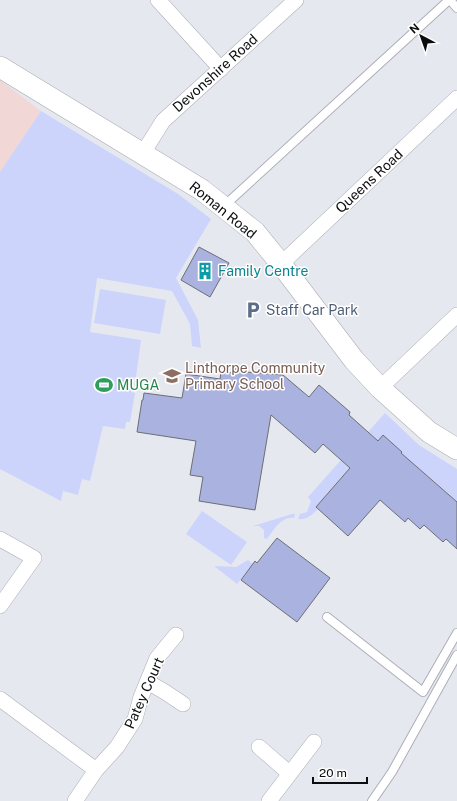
<svg xmlns="http://www.w3.org/2000/svg" width="457" height="801" font-family="'Public Sans',sans-serif">
<rect width="100%" height="100%" fill="#e6e8f0"/>
<path fill="#f2d7d7" d="M0,80L41,111L0,172Z"/>
<path fill="#ccd4fc" d="M41,111L178,194L211,219L176,278L198,320L201,348L192,346L190,324L172,291L97,278L90,332L141,340L136,377H133L131,392L135,393L130,422H126L125,429L103,426L90,481L82,479L78,495L63,491L61,501L0,469V172Z
M100,289L166,300L160,334L94,323Z
M385,413L419,445L457,469V502L401,453L402,452L383,435L378,441L368,432Z
M341,460L353,470L341,478L316,507L318,509C312,515 307,520 298,519L300,514L307,512L311,501L308,497Z
M202,511L247,542L231,565L186,534Z
M292,514H295L294,518C281,516 274,530 267,539L264,538V530L259,526H253Z
M248,560L253,564L237,584L214,566L236,567Z"/>
<path fill="#aab3e0" stroke="#6c6e75" d="M199,247L229,263L210,297L181,280Z
M238,367L243,368L246,372L283,375L309,397L319,385L350,412L349,415L378,441L383,435L402,452L401,453L457,502V549L446,539L443,542L424,525L420,529L408,518L405,522L380,500L348,536L316,507L350,468L323,444L315,453L271,415L255,510L199,501L203,477L190,475L196,441L137,432L142,400H143L144,393L182,398L186,374L220,379L221,372L230,373Z
M277,538L330,578L297,622L241,580L255,561L257,563Z"/>
<g fill="none" stroke-linecap="round" stroke-linejoin="round">
<g stroke="#acaeb6" stroke-width="10">
<path id="lane" d="M450,0L457,8
M224,206L449,0
M327,617L423,692L457,633
M372,801L392,772L457,655"/>
</g>
<g stroke="#acaeb6" stroke-width="16">
<path id="street" d="M158,0L221,69
M143,153L163,121L296,0
M281,264L457,98
M380,388L457,315
M0,539L34,558L0,606
M148,682L165,692L183,704
M0,699L96,770
M259,747L289,773
M75,801L96,770L117,747L135,719L141,697L157,658L176,635
M269,801L314,742"/>
</g>
<g stroke="#acaeb6" stroke-width="22">
<path id="secondary" d="M0,67L202,190L255,232L281,264L354,360L380,388L429,432L457,449"/>
</g>
<use href="#lane" stroke="#fff" stroke-width="8"/>
<use href="#street" stroke="#fff" stroke-width="15"/>
<use href="#secondary" stroke="#fff" stroke-width="21"/>
</g>
<defs>
<g id="building-bare" transform="scale(1.38)"><path d="M-4-6H4V6H1V3H-1V6H-4ZM-2.5-4.3h1.7v1.8h-1.7ZM.8-4.3h1.7v1.8H.8ZM-2.5-1h1.7V.8h-1.7ZM.8-1h1.7V.8H.8Z" fill="#0f9aa8" stroke="#fff" stroke-width="2.5" paint-order="stroke"/></g>
<g id="parking-bare" transform="scale(1.38)"><path d="M-3.5-5.5H1a3.5 3.5 0 0 1 0 7H-1V5.5H-3.5ZM-1-3.4V-.6H.8a1.4 1.4 0 0 0 0-2.8Z" fill="#5c6f8a" stroke="#fff" stroke-width="2.5" paint-order="stroke"/></g>
<g id="school-bare" transform="scale(1.38)"><path d="M0-5L7-2L0 1L-7-2ZM-4 1L0 2.5L4 1V4Q0 6-4 4Z" fill="#8d6e63" stroke="#fff" stroke-width="2.5" paint-order="stroke"/></g>
<g id="stadium-bare" transform="scale(1.38)"><path d="M0-5a6.5 5 0 1 0 0 10a6.5 5 0 1 0 0-10ZM-3.5-1.8h7v3.6h-7Z" fill="#2e9e5b" stroke="#fff" stroke-width="2.5" paint-order="stroke"/></g>
</defs>
<g fill-rule="evenodd">
<use href="#building-bare" x="205" y="271"/>
<use href="#parking-bare" x="253" y="310"/>
<use href="#school-bare" x="172" y="376"/>
<use href="#stadium-bare" x="104" y="385"/>
</g>
<g text-anchor="middle" dominant-baseline="central" stroke-width="3" stroke-linejoin="round" paint-order="stroke">
<g font-size="14" fill="#0c0d0f" stroke="#fff">
<text transform="translate(215 73) rotate(-42)">Devonshire Road</text>
<text transform="translate(369 181) rotate(-43)">Queens Road</text>
<text transform="translate(223 210) rotate(39)">Roman Road</text>
<text transform="translate(144 693) rotate(-66)">Patey Court</text>
</g>
<g font-size="14" fill="#0d838f" stroke="#fff" text-anchor="start">
<text x="218" y="271">Family Centre</text>
</g>
<g font-size="14" fill="#4e5e75" stroke="#fff" text-anchor="start">
<text x="266" y="310">Staff Car Park</text>
</g>
<g font-size="14" fill="#785e54" stroke="#fff" text-anchor="start">
<text x="185" y="368">Linthorpe Community<tspan x="185" dy="16">Primary School</tspan></text>
</g>
<g font-size="14" fill="#27864d" stroke="#fff" text-anchor="start">
<text x="117" y="385">MUGA</text>
</g>
</g>
<g transform="translate(421 36) rotate(319)" stroke="#ffffff" stroke-width="3" paint-order="stroke">
<path d="M0-3L7 15L0 10L-7 15Z" fill="#0c0d0f"/>
<text y="-6" font-size="11" font-weight="bold" text-anchor="middle" fill="#0c0d0f">N</text>
</g>
<path d="M313 777v6h54v-6" fill="none" stroke="#0c0d0f" stroke-width="2"/>
<text x="319" y="777" font-size="12" fill="#0c0d0f" stroke="#ffffff" stroke-width="3" paint-order="stroke">20 m</text>
</svg>
